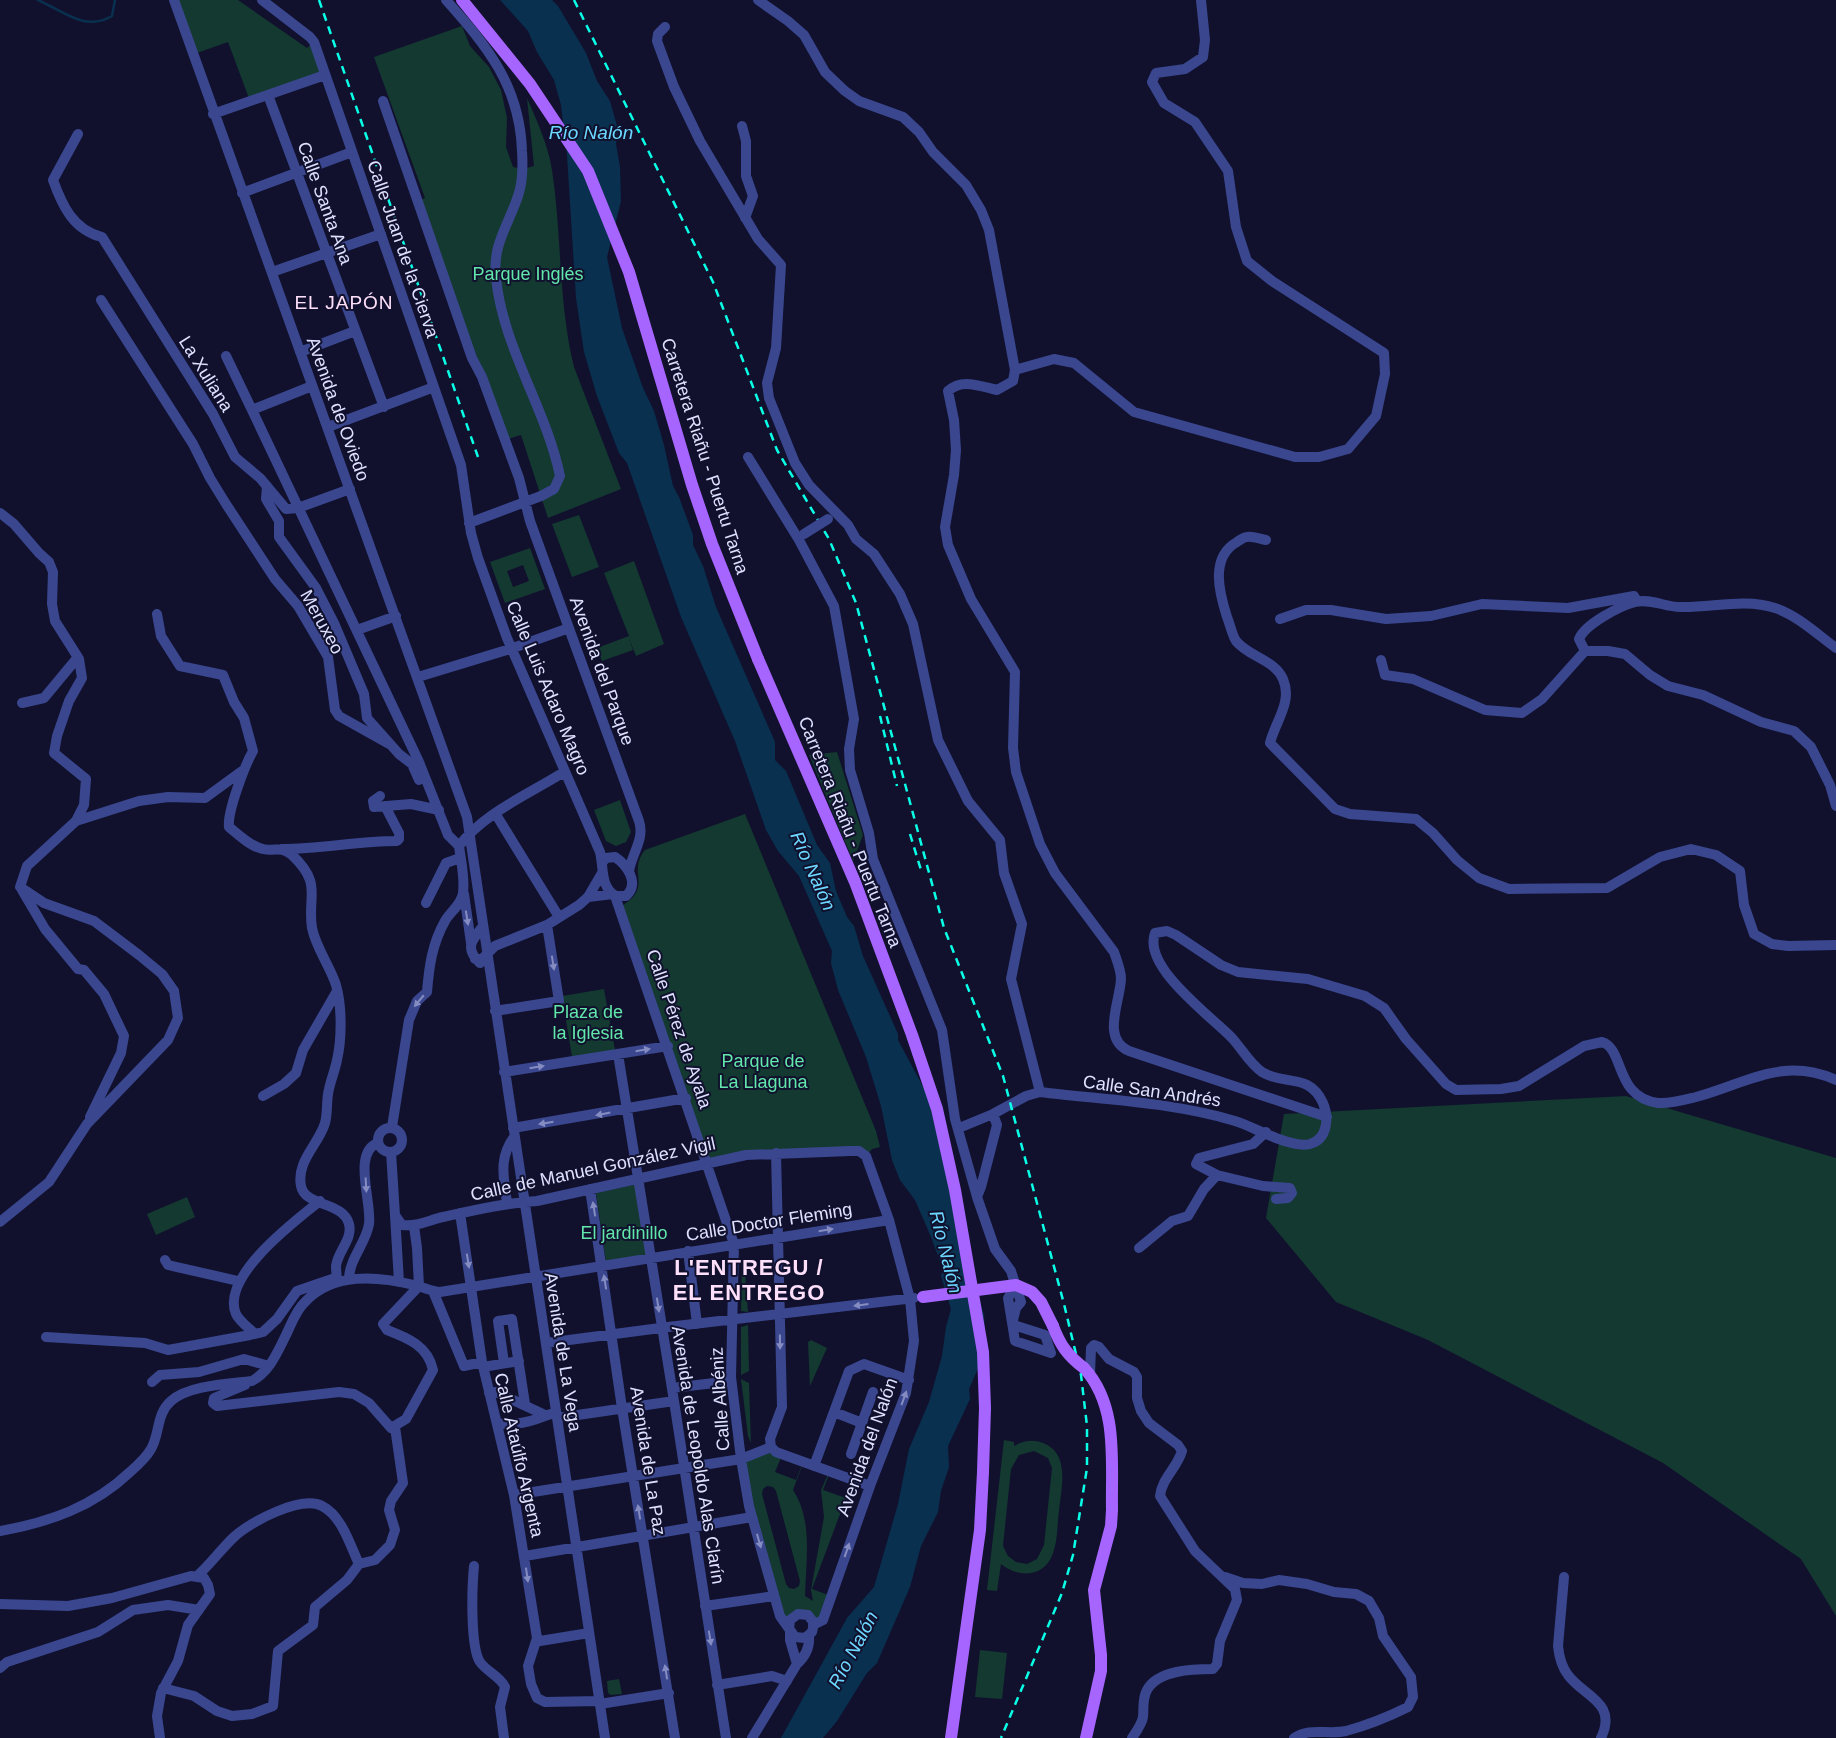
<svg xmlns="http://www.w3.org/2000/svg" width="1836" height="1738" font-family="Helvetica,sans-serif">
<rect width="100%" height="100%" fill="#11112e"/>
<path fill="#133930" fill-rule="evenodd" d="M174,0H238L307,48L314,42L325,75L250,101L228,42L194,54Z
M462,26L470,46L489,67L501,90L507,118L506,147L513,167L523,169L534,166L527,98C537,121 548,145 552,170C562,235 558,302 574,367L621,489L548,518L521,435L505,440L418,201L425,198L374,57Z
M579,515L599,567L572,577L552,524Z
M530,548L545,589L505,603L490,562ZM523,565L529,581L513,587L507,571Z
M634,561L664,644L636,656L629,638L633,650L602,661L597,648L629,636L604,573Z
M837,752L863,835L853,861L809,755Z
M620,800L631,832L626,842L616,846L606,841L594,810Z
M745,814L876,1131L880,1147L872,1149L866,1156L859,1151L707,1162L620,907C655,887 626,873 645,850Z
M604,989L615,1050L572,1057L562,996Z
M1626,1096L1836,1158V1616L1801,1559L1663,1463L1428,1340L1336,1302L1266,1218L1284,1114Z
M633,1185H636L648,1250L645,1255L606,1262L596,1193Z
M187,1197L195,1217L156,1235L147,1214Z
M742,1259H744L748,1312L741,1311Z
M748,1325L749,1371L741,1375V1327Z
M811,1340L827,1348L810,1386L808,1342Z
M741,1379L749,1383L751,1443L748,1436Z
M1004,1440L1014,1442V1446C1023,1441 1033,1439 1043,1443C1071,1454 1061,1488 1059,1511C1057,1524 1058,1540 1053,1553C1045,1578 1018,1578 1001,1564L997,1591L987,1590ZM1034,1451L1048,1458L1052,1468L1044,1545L1037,1559L1027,1564L1016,1562L1008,1556L1003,1546L1011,1469L1019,1455Z
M771,1447L782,1455L775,1472L796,1480L803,1462L830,1472L823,1490L846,1498L812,1589L831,1596L823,1620L808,1615L790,1620L780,1616L741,1459ZM803,1463L829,1472L821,1490L824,1517L811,1590L813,1601L805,1596C806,1561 813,1520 793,1490ZM767,1486L773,1487L776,1491L800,1581L799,1586L794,1589L789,1588L786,1584L762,1494L763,1489Z
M980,1650L1007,1653L1002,1699L975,1697Z
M619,1679L622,1694L611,1695L608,1693L607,1681Z"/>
<path fill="#09304f" d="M500,0H552L558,6L586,53L597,81L610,101L618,129L616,144L620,167L621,201L607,257L622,328L643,388L654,411L664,445L673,486L679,497L693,535V545L703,566L716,607L775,742V760L786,771L817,845L830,863L836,891L847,917L854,926L863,956L898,1034V1040L928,1096L952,1200L984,1315L986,1350L969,1389L970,1399L948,1446L949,1467L941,1491L938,1512L921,1546L910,1587L877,1663L867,1673L837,1721L823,1738H781L847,1618L874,1587L898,1504L909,1449L929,1402L942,1356L946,1327L951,1309L941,1276L943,1269L931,1237L915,1200L900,1180L892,1160L881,1106L866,1057L838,990L831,963L832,951L799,876L778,851L766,830L735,741L681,617L627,463L619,453L597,396L584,352L576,298L567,155L561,105L554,80L537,52L528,31Z"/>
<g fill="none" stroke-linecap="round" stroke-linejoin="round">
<path stroke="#09304f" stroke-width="2.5" d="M38,0C63,11 85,32 112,16L115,0"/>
<path stroke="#3a478f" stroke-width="10" d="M174,0L467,817L605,1738
M262,0L310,37L314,42L461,465L471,533L478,558L507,638L600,852C604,869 600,885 615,896H626C640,883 627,865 615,857L606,858L602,863
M446,0C487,46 520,86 522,151C523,166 523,182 518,196C508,226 492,245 496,278C503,348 546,408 560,476L554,489L541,496L469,523
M758,0L788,21L804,35L825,72L845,91L859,101L903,117L919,132L933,152L966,185L981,210L989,230L1015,370L1013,381L997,390C979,386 962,378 948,391L954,420L956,450L954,475L945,527L948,545L971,599L1015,672L1013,748L1016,772L1040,844L1055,873L1114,952C1117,961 1121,970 1121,979C1120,1002 1101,1039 1129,1051L1327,1117
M665,27L658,34L657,41L674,87L700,141L758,239L781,265L776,348L767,383L769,398L795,463L809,485L848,525L856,539L874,554L900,594L913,624L938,740L968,801L1000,840L1004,873L1022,924L1011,979L1040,1092
M268,95L384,407
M383,101L472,358L482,377L519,478L530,521L639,821C645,839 632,853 629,871
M213,114L325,75
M742,126L746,141V176L753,196L745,218
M78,134L53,180C62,205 73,230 102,237L213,414L235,457L260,478L286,509L298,508L350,489
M242,193L352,152
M272,272L381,234
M101,300L193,444L210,478L226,504L275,579L298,606L328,657L335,710L339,716L389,744
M300,352L355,331
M226,356L252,410
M1015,370L1054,359L1074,363L1134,412L1295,457H1319L1348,449L1376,416L1385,374L1384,353L1272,281L1247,261L1236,227L1228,171L1195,122L1164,103L1152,82L1156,73L1185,69L1203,57L1205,40L1201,0
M312,386L252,410L419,762L448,835L459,846
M328,427L434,387
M748,457L799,540L834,606L854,719L849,749L850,770L869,833L873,859L942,1030L955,1119L977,1197L995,1249L1011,1271L1021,1302L1016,1308L1013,1320
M267,486L266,499L279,521V537L316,588L334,623L364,694L367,718L399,754L412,764L419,780
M0,513L14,524L39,553L49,562L53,572L52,604L55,621L79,659L82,678L69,701L57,736L54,753L86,779L84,805L76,821L27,866L20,887L44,903L94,921L139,955L162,974L174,991L178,1018L168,1040L87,1124L49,1182L0,1222
M1266,540C1260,539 1253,536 1247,537C1244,537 1240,540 1237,542C1210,557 1219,592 1227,617C1230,624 1232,635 1236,641C1249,657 1275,660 1283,679C1293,702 1275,722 1270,743L1335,809L1350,814L1416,819L1433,833L1457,860L1479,878L1509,889L1607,888L1660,857L1691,849L1716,855L1740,871L1744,905L1754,934L1772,944L1788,946L1836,945
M157,614L161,636L180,666L223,675L234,702L244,718L253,751C245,765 227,812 229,827C239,835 251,847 263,849C276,852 280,845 292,855C323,884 307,896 312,928C316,948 330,966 336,985C342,1006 342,1038 337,1060C335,1070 331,1080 329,1089C326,1100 328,1113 325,1123C319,1144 296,1161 301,1186C305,1207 343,1201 349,1224C353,1239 338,1251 336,1266C336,1271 337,1277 337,1282
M1280,619L1306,610H1331L1386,619L1431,616L1482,604L1568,608L1634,596L1637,601
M357,630L396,616
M1836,648C1818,635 1797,615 1775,608C1744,598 1712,608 1680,607C1665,607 1650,598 1635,602C1620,606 1585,624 1579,639L1585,651H1608L1625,654L1650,675L1668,686L1703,695L1761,722L1794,731L1811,747L1830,785L1836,806
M1381,660L1385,675L1413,679L1485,710L1522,713L1542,699L1585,651
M418,677L513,648L569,628
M22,703L44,698L78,657
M380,796L373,801L374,807L411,804L439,810
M495,813L559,917
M76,821L139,801L168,797L205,798L242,771
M282,849C321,849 358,841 397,841L399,839V833L385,806
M22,890L45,929L78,969L84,970L104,994L124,1036L121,1053L90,1117
M464,894L471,943
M615,896L734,1244L731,1377L741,1459L749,1506L780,1616L795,1637L805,1638L812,1632L814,1623L808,1615L798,1614L790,1620L789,1629
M588,897L613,894
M426,903L446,863L460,858
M475,959H482L495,946L547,925L579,905L588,897L602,873
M480,963C464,948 472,940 483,926
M495,1011L559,1001L547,925
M618,1054L674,1401L726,1738
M504,1072L668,1046
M263,1096L284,1084L296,1073L303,1050L337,991
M392,1127L409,1020L417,1001L427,992C429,967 432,944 445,921C450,912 462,904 463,893C465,878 461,861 459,846C483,814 525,796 559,775L566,774
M378 1140a12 12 0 1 1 24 0a12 12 0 1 1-24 0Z
M513,1128L686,1098
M959,1128L993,1114L1026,1096L1040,1092C1104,1100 1173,1102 1235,1121C1255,1127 1290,1149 1310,1144C1328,1139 1329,1117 1323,1103C1309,1072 1284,1086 1262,1072C1250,1064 1242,1049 1232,1038C1212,1017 1142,967 1155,933L1167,931L1176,935L1221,965L1238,972L1308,979L1365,996L1384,1008L1406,1039L1446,1084L1456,1090L1501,1089L1519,1086L1584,1046L1602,1042C1625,1049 1614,1097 1658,1103C1670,1104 1684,1100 1696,1097C1747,1083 1784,1056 1836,1080
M391,1152L395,1215L402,1225C417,1227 429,1220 443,1217C475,1210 505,1203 537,1201L746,1155L850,1151H859L866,1156L889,1220L910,1299L914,1341L906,1393L870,1486L823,1620L813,1625
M1217,1175L1263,1186L1290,1188L1292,1193L1288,1198L1276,1199
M590,1189L622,1408L675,1738
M977,1197L981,1187L997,1125L993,1114
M507,1203C504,1178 498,1159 514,1137
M460,1213L482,1362L514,1495L537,1638L528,1666L531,1684L537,1698L545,1702L600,1701
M395,1215L399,1282
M1139,1248L1172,1221L1188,1216L1204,1189L1217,1175L1196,1164L1199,1158L1253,1144L1266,1132
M688,1251L697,1324
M165,1260L168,1265L238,1281
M349,1278C350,1258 366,1243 369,1224C372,1202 352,1152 378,1143
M433,1291L464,1366L482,1362
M1014,1325L1045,1335L1051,1353L1015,1341L1008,1298L1016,1285
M255,1334C250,1329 239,1321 236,1314C220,1277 295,1221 320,1201
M46,1337L145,1343L168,1350L250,1335L263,1332L277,1319L297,1291L335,1278
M546,1343L668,1327L914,1298
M504,1363L498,1321L512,1319L525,1404
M483,1367L519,1361
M1090,1374L1091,1348L1094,1345L1099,1347L1109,1359L1134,1372L1137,1377V1398L1141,1411L1149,1423L1178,1445L1182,1451C1177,1468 1162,1478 1160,1496L1195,1551L1235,1589L1237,1600L1220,1641L1217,1664L1213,1669C1193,1669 1158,1670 1147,1690C1142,1699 1144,1707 1143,1717C1142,1724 1136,1732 1132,1738
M152,1382L160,1375L199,1372L244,1359L269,1366
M245,1385L214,1398L213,1403L217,1406L339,1392L354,1394L369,1403L391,1428L406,1419L433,1370C428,1346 408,1338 387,1330L383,1324L419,1286L417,1248L414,1226
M672,1388L731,1381
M489,1393L496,1392L545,1415
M834,1412L862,1423
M557,1418L674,1401
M497,1423C509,1425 525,1423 537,1419C544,1417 548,1414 556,1413
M771,1447L770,1439L782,1407L776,1153
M771,1447L776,1452L870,1486
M851,1454L873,1392
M814,1466L849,1371L864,1364L909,1380
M514,1495L741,1459L771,1447
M0,1531C50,1522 93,1507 130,1472C138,1465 146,1458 151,1449C160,1434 156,1414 171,1401C189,1385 229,1384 252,1381C270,1371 277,1353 286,1335C291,1325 296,1310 305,1302C333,1272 377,1276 414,1285C423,1287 431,1291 440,1292L889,1220
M525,1556L752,1517
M474,1566C472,1586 470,1647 480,1662C487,1672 500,1676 505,1687L500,1707L504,1738
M197,1576C211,1564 221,1549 234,1537C250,1522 301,1495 322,1506C342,1516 350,1545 359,1564
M1225,1577L1243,1583L1262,1584L1279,1580L1307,1584L1334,1592L1356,1594L1369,1601L1379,1618L1383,1636L1411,1677L1413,1697L1408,1707C1388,1717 1368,1725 1346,1731C1327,1735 1310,1727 1294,1738
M1564,1577L1558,1646C1559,1656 1561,1666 1568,1675C1584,1697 1618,1702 1601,1738
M0,1604L68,1606L112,1598L191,1576L204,1578L208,1585L210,1594L188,1625L178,1661L161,1693L157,1716L160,1738
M705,1606L774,1596
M790,1631V1640L797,1664
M537,1638L540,1641L589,1633
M0,1668L7,1662L98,1632L133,1610L168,1605L199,1610
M717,1685L772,1676L787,1681
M163,1688L194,1696L217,1711L232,1716L252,1714L273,1706L278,1651L313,1625L315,1607L347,1580L359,1564L375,1560L390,1545L395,1530L389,1510L391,1501L403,1483L395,1427
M600,1704L669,1693
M752,1738L797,1664C806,1656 810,1646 809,1635"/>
<path stroke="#a765ff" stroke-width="12" d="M462,0L530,84L588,171L629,272L692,485L712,544L758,659
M923,1297L1016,1285L1032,1292L1041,1302L1053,1326
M1084,1368C1119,1406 1111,1462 1112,1510L1111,1526L1094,1590L1101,1655V1671L1086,1738
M951,1738L980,1530L983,1472"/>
<path stroke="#0affe7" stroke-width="2.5" stroke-dasharray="8 6" stroke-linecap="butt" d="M319,0L478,457
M574,0L713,282L777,450L829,539L856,603L944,928L1003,1076L1064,1304L1081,1375L1087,1426V1468L1073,1555L1062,1593L1001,1738
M880,716L897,786
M910,834L921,870"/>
<path stroke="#3a478f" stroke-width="10" d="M804,534L828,519"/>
<path stroke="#a765ff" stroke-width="12" d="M758,659L855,882L912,1035L937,1109L955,1190L983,1352L985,1408L983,1472
M1053,1326C1060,1345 1068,1356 1084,1368"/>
</g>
<defs><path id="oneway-solid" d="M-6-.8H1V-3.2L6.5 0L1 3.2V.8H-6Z" transform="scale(1.25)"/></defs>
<g fill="#848cc1">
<use href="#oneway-solid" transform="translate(467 918) rotate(81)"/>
<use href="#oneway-solid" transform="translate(553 963) rotate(81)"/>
<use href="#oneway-solid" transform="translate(419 1001) rotate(130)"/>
<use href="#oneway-solid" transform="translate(643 1050) rotate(-9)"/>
<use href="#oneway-solid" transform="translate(537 1067) rotate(-9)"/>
<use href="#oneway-solid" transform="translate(603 1114) rotate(169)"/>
<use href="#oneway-solid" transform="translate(546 1123) rotate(171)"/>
<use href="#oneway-solid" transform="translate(366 1185) rotate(87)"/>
<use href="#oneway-solid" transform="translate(594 1209) rotate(-99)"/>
<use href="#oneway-solid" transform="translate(826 1230) rotate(-9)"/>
<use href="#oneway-solid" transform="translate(468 1261) rotate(81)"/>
<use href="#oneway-solid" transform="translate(605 1282) rotate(-99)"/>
<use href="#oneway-solid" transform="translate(658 1305) rotate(81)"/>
<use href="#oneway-solid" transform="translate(861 1305) rotate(173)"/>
<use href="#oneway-solid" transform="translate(780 1342) rotate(89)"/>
<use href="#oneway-solid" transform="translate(904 1398) rotate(-70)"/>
<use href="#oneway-solid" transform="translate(639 1512) rotate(-99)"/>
<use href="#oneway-solid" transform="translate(759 1541) rotate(74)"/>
<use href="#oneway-solid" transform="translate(847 1550) rotate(-71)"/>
<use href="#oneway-solid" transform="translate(527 1575) rotate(82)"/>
<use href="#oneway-solid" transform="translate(710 1638) rotate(81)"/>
<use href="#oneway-solid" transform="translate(666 1672) rotate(-99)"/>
</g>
<g text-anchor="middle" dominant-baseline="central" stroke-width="4" stroke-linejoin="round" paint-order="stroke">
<g font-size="18" fill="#dee1ff" stroke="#11112e">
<text transform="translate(325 203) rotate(70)">Calle Santa Ana</text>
<text transform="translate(403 249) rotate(71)">Calle Juan de la Cierva</text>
<text transform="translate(206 374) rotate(58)">La Xuliana</text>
<text transform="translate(338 409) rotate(70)">Avenida de Oviedo</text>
<text transform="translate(705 456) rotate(72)">Carretera Riañu - Puertu Tarna</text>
<text transform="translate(322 622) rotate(61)">Meruxeo</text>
<text transform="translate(602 671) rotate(70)">Avenida del Parque</text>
<text transform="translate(548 688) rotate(67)">Calle Luis Adaro Magro</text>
<text transform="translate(850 832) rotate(68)">Carretera Riañu - Puertu Tarna</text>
<text transform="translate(679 1029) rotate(71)">Calle Pérez de Ayala</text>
<text transform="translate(1152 1091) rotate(8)">Calle San Andrés</text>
<text transform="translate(593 1169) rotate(-12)">Calle de Manuel González Vigil</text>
<text transform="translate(769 1222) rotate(-9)">Calle Doctor Fleming</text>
<text transform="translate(563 1352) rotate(81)">Avenida de La Vega</text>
<text transform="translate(720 1399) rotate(-94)">Calle Albéniz</text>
<text transform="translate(867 1447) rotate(-70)">Avenida del Nalón</text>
<text transform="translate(519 1455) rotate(77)">Calle Ataúlfo Argenta</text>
<text transform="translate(698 1455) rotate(81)">Avenida de Leopoldo Alas Clarín</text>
<text transform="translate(648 1461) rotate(81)">Avenida de La Paz</text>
</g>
<g font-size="18" fill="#62e7ab" stroke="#11112e">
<text x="528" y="274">Parque Inglés</text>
<text x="588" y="1012">Plaza de<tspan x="588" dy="21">la Iglesia</tspan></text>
<text x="763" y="1061">Parque de<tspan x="763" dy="21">La Llaguna</tspan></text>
<text x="624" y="1233">El jardinillo</text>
</g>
<g font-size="19" font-style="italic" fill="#6cd8ff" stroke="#11112e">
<text x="591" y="132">Río Nalón</text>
<text transform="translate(813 871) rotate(66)">Río Nalón</text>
<text transform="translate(946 1252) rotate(76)">Río Nalón</text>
<text transform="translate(853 1650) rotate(-62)">Río Nalón</text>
</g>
<g font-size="19" letter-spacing="1" fill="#ffe0fa" stroke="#11112e">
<text x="344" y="302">EL JAPÓN</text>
</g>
<g font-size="22" font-weight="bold" letter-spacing="1" fill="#ffe0fa" stroke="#11112e">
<text x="749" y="1267">L'ENTREGU /<tspan x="749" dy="25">EL ENTREGO</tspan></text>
</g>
</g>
</svg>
